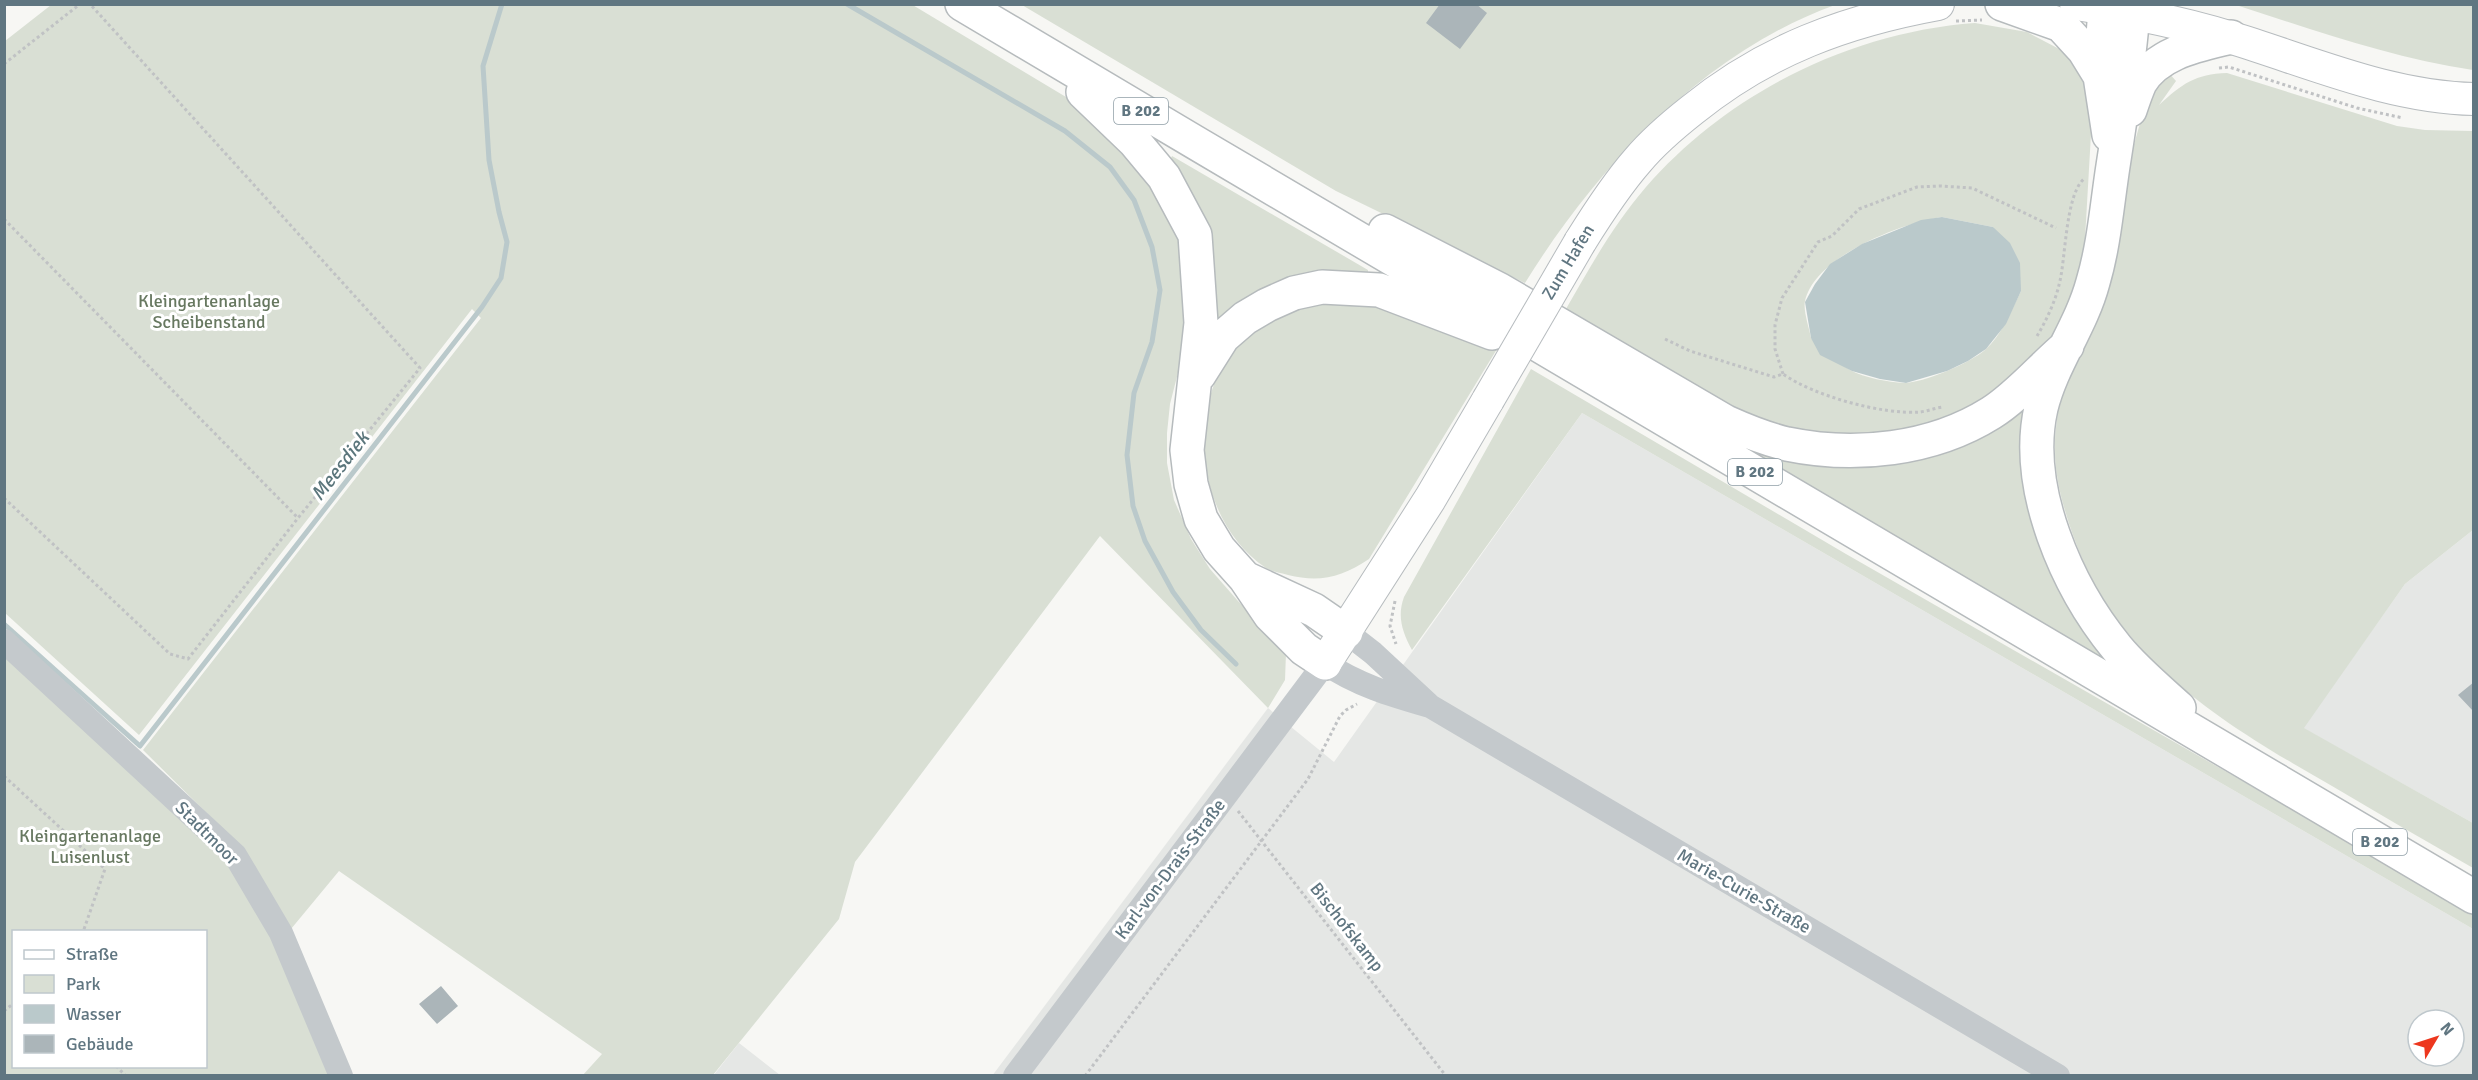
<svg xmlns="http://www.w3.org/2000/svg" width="2478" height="1080" font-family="Signika,sans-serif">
<rect width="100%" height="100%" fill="#f7f7f4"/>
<path fill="#e5e7e5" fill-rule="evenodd" d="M1582,413L2473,929V1075L992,1076L1268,708L1334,762ZM2418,1020H2454V1056H2418Z
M2473,530V823L2303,728L2405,584Z
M739,1043L780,1075L713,1076Z"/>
<path fill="#d9dfd4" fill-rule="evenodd" d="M911,4L1091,112L1135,153L1180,234L1189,283L1182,357L1170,404L1167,433V463L1174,500L1191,539L1210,569L1238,601L1277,640L1286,653L1285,680L1268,708L1100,536L855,862L839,919L713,1075L582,1076L602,1054L339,871L291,929L242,848L143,750L481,318L472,309L139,735L5,613V41L51,5Z
M1022,5H1835C1704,52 1596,168 1525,283L1336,191Z
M2236,5H2473V70C2392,58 2314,30 2236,5Z
M1975,23L2027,32L2065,52L2073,47L2093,99L2084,256L2071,306L2054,338L2033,367L1948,424L1846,438L1777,426L1740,413L1566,309C1590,267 1614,224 1646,187C1728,93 1851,32 1975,23ZM1942,217L1993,227L2021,291C2011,311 2002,335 1985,350C1970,363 1923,383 1904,383C1889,382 1864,378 1850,370C1836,361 1824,348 1811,338C1809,327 1803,311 1805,301C1815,256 1902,223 1942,217Z
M2168,72L2176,81L2159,105C2182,84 2195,74 2227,73L2397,126L2425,130L2473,131V530L2405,584L2304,728L2473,823V868C2426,841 2379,814 2332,786C2225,725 2118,661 2074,538C2064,510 2055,480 2055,450C2054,437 2057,423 2058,410L2145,106L2153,91Z
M1172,156L1368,270V274L1213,338L1201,215L1184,179L1171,158Z
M1338,296L1444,323L1497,349L1369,559C1342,577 1320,583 1288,575C1281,573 1272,572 1266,568C1196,521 1184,408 1237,344C1242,339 1249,334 1255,330C1262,325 1269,317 1277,314C1295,305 1319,302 1338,296Z
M1531,369L1846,554L2473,913V929L1582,413L1412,650C1402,632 1397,616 1404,597Z
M2034,397L2030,437L2125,676L1697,419L1804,455Z
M4,652L230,861L273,940L329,1075H5ZM14,932H206V1066H14Z"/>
<path fill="#bac9cb" d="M1942,217L1993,227L2010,243L2020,263L2021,291L2006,324L1986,349L1968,361L1947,371L1906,383L1880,379L1852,371L1820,355L1811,338L1805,302L1815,284L1830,264L1862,244L1921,220Z"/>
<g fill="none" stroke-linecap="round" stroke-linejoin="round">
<path stroke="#bac9cb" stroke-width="5" d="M847,4L1065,131L1110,167L1134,200L1152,247L1160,290L1152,342L1134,393L1127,455L1133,506L1145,541L1173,592L1201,630L1236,664
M4,624L140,746L482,307L501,278L507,242L499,212L489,160L483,66L502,4"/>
</g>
<path fill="#abb5b9" d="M1440,4H1476L1487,13L1460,49L1426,23Z
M2474,682V712L2458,695Z
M441,986L458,1006L437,1024L419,1004Z"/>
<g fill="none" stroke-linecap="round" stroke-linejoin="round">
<g stroke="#b7bcbf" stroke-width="34">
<path id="major" d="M2076,4C2129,12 2180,22 2232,38C2311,62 2389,97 2474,99
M1580,242C1598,213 1616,185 1638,160C1654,141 1673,125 1692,110C1766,50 1845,21 1938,4
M1325,663L1430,499L1488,400"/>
</g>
<g stroke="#b6bbbd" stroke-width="36">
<path id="highway" d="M962,4C1465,303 1969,600 2474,897
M2002,4L2061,25L2084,50L2100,76
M2105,9L2100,76L2109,135
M2133,13C2129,64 2121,115 2113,166C2107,205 2104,245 2093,282C2081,327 2052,363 2041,408C2023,488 2067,587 2117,648C2135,670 2158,689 2179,708
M1083,92L1134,141L1164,177L1195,235L1201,323L1187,450L1191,484L1201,519L1219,549L1245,578L1270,615L1304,649L1325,663
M2130,110C2133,101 2136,92 2140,83C2158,52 2199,45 2231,37
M1385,231L1500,290L1726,422C1746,431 1766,439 1787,444C1855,458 1932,450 1991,413C2017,397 2043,366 2067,346
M1199,375L1223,337L1245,318L1267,305L1294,293L1322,287L1379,290L1492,333
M1245,578L1314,610L1346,632"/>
</g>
<path stroke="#c0c2c4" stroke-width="3" stroke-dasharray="3 3" stroke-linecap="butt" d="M1956,21L1982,20
M4,64L80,4
M2219,68L2229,67L2357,108L2403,118
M4,219L297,517
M2037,336C2046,321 2055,302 2059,285C2066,260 2065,193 2085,178
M1665,339L1690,351L1774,377L1783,374C1814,396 1883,415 1920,412C1928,411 1935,408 1943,407
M1783,374L1775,349V325L1782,298L1818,242L1832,236L1859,209L1917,187L1940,186L1972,188L2056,228
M4,498L170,654L188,659L298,518L420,368L90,4
M1395,601L1390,626L1396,644
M4,776L105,869L83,932
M1238,811L1446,1076
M4,1011L14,1003
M116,1066L126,1076
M1085,1076L1308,779L1340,716L1346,710L1357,704"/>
<path stroke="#c4c9cc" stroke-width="24" d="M1346,632L1373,653L1428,704
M4,641L235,855L281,933L341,1076
M1015,1076L1325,663C1357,685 1392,695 1430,706L2058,1076"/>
<use href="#major" stroke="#fff" stroke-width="32"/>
<use href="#highway" stroke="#fff" stroke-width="33"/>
<g stroke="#b7bcbf" stroke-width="34" stroke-linecap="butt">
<path id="major-bridge" d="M1488,400L1580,242"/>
</g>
<use href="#major-bridge" stroke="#fff" stroke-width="32"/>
</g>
<g text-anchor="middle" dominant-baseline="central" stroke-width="6" stroke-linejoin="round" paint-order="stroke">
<g fill="#fff" stroke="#909fa7" stroke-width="1.5">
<rect x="1114" y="98" width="54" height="26" rx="4.5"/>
<rect x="1728" y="459" width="54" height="26" rx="4.5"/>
<rect x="2353" y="829" width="54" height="26" rx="4.5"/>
</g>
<g font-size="16" font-weight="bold" fill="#607681">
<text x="1141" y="111">B 202</text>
<text x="1755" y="472">B 202</text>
<text x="2380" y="842">B 202</text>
</g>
<g font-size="18" fill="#607681" stroke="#fff">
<text transform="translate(1568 262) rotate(-59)">Zum Hafen</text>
<text transform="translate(207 833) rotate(45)">Stadtmoor</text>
<text transform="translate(1170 869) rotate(-53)">Karl-von-Drais-Straße</text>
<text transform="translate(1744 891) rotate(30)">Marie-Curie-Straße</text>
<text transform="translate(1347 927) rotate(52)">Bischofskamp</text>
</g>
<g font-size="18" fill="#677860" stroke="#fff">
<text x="209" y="301">Kleingartenanlage<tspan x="209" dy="21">Scheibenstand</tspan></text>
<text x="90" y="836">Kleingartenanlage<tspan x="90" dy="21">Luisenlust</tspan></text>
</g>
<g font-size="20" font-style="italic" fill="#5b767c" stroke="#fff">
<text transform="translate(340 466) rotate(-52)">Meesdiek</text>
</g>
</g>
<rect width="2478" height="1080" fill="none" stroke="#607681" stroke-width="12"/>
<rect x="12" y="930" width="195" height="138" fill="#ffffff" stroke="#bfc8cd" stroke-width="1.5"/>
<rect x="24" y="950" width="30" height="9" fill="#ffffff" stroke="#bfc8cd" stroke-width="1.5"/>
<text x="66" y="960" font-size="18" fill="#607681">Straße</text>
<rect x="24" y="975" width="30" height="18" fill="#d9dfd4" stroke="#bfc8cd" stroke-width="1.5"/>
<text x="66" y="990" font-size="18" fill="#607681">Park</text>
<rect x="24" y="1005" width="30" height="18" fill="#bac9cb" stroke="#bfc8cd" stroke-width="1.5"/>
<text x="66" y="1020" font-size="18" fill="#607681">Wasser</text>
<rect x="24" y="1035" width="30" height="18" fill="#abb5b9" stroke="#bfc8cd" stroke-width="1.5"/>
<text x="66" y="1050" font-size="18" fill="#607681">Gebäude</text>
<g transform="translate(2436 1038) rotate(51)"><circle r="28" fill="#ffffff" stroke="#bfc8cd" stroke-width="1.5"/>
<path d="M0-4.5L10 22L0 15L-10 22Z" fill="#ed371e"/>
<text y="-9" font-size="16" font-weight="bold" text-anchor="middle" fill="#607681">N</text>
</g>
</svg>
